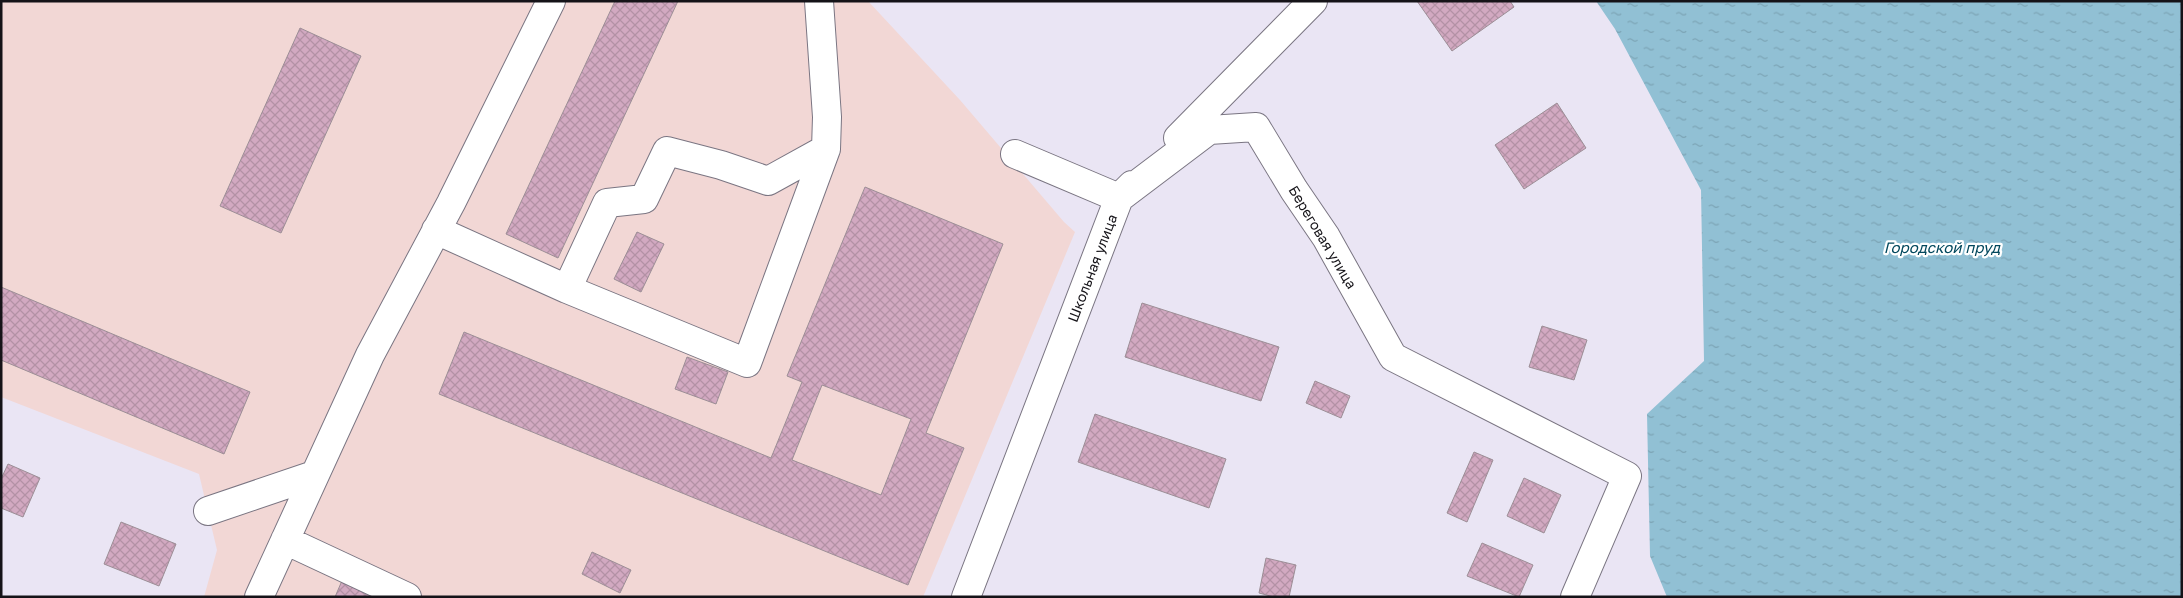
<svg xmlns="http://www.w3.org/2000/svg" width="2183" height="598" font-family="'Golos Text',sans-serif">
<defs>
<pattern id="water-ripples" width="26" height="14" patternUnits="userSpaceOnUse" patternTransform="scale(1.25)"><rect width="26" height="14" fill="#91c0d4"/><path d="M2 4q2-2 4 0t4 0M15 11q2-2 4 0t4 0" fill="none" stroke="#7ca4b5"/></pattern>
<pattern id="building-cross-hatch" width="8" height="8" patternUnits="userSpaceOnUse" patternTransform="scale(1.25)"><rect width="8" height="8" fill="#d2a9c1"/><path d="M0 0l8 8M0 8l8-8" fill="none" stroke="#b391a5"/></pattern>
</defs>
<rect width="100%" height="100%" fill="#eae5f4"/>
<path fill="#f2d7d5" d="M1,1H868L960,100L1064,222L1075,232L923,597H204L217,550L199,474L1,397Z"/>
<path fill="url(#water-ripples)" d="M1596,1H2182V597H1667L1650,556L1647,414L1704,361L1701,190L1615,29Z"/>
<path fill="url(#building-cross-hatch)" stroke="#9c8e96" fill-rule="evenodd" d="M615,1H678L558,258L506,234Z
M1417,1H1510L1514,7L1452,51Z
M300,28L361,56L281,233L220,206Z
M1557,103L1586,148L1524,189L1495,145Z
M865,187L1003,244L926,433L964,448L908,585L439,394L464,332L771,458L802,382L787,376ZM822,385L911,419L881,495L792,460Z
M637,232L664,244L641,292L614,279Z
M1,287L250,392L224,454L1,360Z
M1142,303L1279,347L1261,401L1125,357Z
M1542,326L1587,340L1574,380L1529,367Z
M687,357L728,372L716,404L675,389Z
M1315,381L1350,396L1341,418L1306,403Z
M1095,414L1226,459L1209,508L1078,462Z
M1474,452L1493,460L1467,522L1447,513Z
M8,464L40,478L23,517L1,508V479Z
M1524,478L1561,495L1544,533L1507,516Z
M121,522L176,544L159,586L104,564Z
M1482,543L1533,565L1519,597L1467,576Z
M592,552L631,570L620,593L582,574Z
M1266,558L1296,565L1289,597H1274L1259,593Z
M344,576L388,597H335Z"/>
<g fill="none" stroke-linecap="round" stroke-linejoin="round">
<g stroke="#7a7582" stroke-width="30">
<path id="minor" d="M1178,138L1313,1
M1015,154L1119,198L1209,130L1256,127L1294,190L1326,237L1393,357L1627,476L1575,597
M436,230L567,289L747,363L826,149
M567,289L607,203L644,199L667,151L721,165L768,181L826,149L827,117L819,1
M208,511L314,475
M285,540L407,597
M259,597L370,355L451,203L551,1
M966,597L1119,198L1132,185"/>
</g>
<use href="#minor" stroke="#fff" stroke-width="28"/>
</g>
<g text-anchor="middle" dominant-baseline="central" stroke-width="4.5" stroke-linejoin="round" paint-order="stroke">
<g font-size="14" fill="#151318" stroke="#fff">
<text transform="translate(1323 237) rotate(59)">Береговая улица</text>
<text transform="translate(1092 268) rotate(-69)">Школьная улица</text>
</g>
<g font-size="15" font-style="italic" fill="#01475c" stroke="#fff">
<text x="1942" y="247">Городской пруд</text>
</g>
</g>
<rect width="2183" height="598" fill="none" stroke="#151318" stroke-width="5"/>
</svg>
